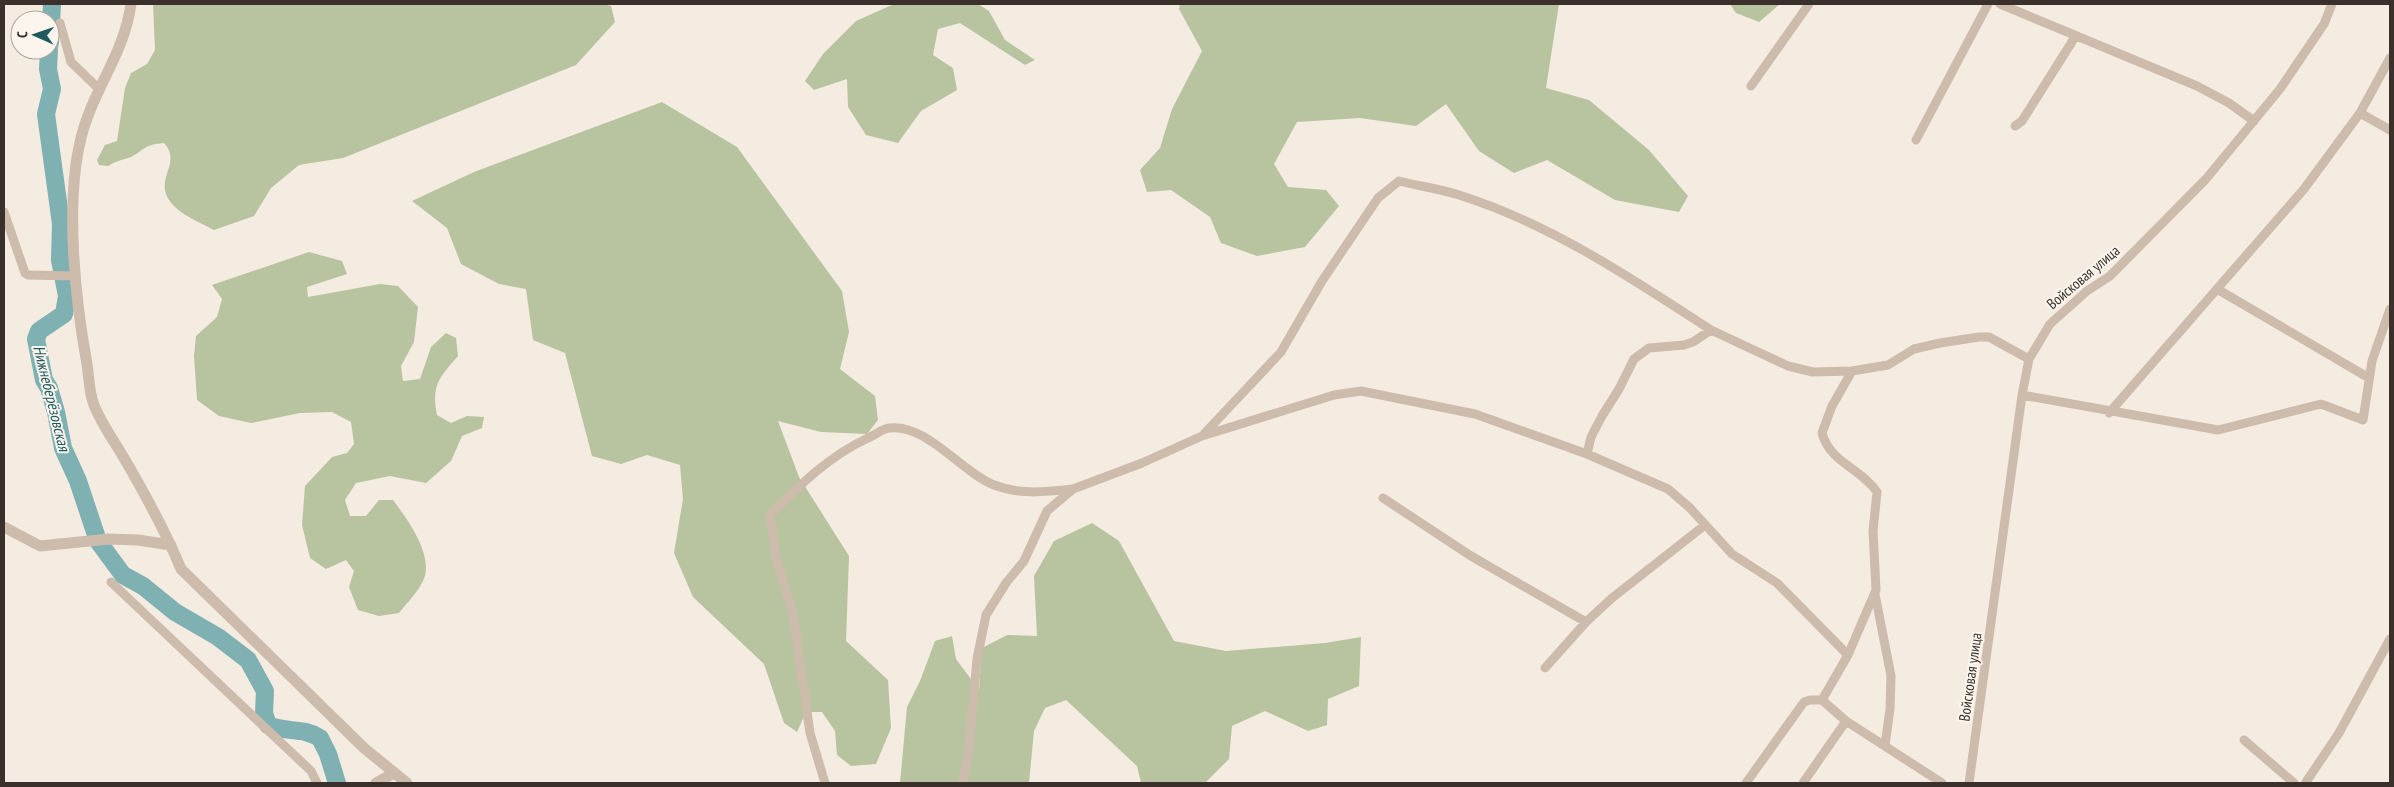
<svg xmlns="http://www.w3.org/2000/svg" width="2394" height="787" font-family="'PT Sans Narrow',sans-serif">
<rect width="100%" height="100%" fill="#f4ebe1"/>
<path fill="#b8c4a0" d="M153,4H604L611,6L615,22L576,65L343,158L299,165L271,188L254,216L214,230C201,223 185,217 174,206C149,180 184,166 164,143C143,145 146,149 131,157C122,160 116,161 108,166L99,165L97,160L105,145L117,141L125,88L131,73L147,64L155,50Z
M894,4H978L989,11L1005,40L1035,60L1025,65L960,23L938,29L933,55L953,68L957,90L921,111L898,143L866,135L848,107L847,79L814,90L805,81L823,54L856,21Z
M1180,4H1559L1546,88L1589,100L1649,150L1688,196L1679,212L1615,200L1547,160L1514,173L1479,151L1446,104L1416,126L1360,118L1297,122L1274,164L1288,187L1326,190L1339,206L1305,247L1257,256L1221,243L1210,217L1171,190L1147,192L1140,170L1160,148L1172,109L1202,51L1179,9Z
M1730,4H1780L1759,22L1736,13Z
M662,102L737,147L842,291L849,332L840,369L875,396L878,420L867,434L821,432L778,421L799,477L849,556L846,641L888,680L891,728L876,764L851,766L837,755L835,731L822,712H806L797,732L784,723L764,664L693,597L674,553L683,499L680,465L647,455L621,464L592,456L565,353L533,340L526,289L499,284L461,264L447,228L412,201L474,172Z
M309,252L342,261L347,274L307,287L308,297L380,284L398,286L418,307L414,342L401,366L403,381L420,379L431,347L446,333L456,338L458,356C439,378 431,385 437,415L451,423L467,416L484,417L482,428L462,436L451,461L426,483L390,476L356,483L345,500L350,516H366L379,500H393C408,520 435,557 423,581C418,592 407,603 399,613L379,616L358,610L349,587L354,571L346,560L326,569L310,558L302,525L305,486L332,457L347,453L354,444L351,422L332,412L300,413L251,423L219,416L197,400L194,356L196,336L217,317L222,299L212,285Z
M1092,523L1119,541L1174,641L1226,651L1325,643L1361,637L1359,686L1328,699L1327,725L1308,731L1265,711L1232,726L1229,759L1205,783H1141L1137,766L1066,700L1045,708L1034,731L1029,783H900L907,707L920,681L935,641L952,636L956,659L979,690L982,648L1007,635L1037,636L1034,576L1054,541Z"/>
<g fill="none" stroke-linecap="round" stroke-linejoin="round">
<path stroke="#7fb0b2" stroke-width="18" d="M50,43L52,4
M49,50L48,69L52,89L46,114L61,224L60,260L67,296L64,314L39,331L36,339L44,380L49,388L56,412L63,448L78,481L98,541L123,575L143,586L175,612L218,637L248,660L265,691L264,713L268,725C286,733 303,727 320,738L328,754L337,783"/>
<path stroke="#cdbbac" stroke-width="9" d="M2000,4L2197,86L2229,103L2254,121
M60,23L71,62L100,90
M1751,86L1809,4
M2360,113L2390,130
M2015,126L2022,121L2075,37
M1916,140L1988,4
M4,212L25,273L28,275L76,276
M2217,289L2369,378
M2022,395L2218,430L2321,404L2363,420L2372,361L2390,309
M2109,413L2304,189L2360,113L2390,58
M1204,434L1281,352L1322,281L1378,198L1399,181C1419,186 1440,189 1459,195C1551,224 1631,278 1711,330
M1383,498L1471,556L1586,622
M111,582L311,771L317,783
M1875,594L1891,676L1890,709L1885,745
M1848,655L1777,583L1732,554L1690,508L1668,489L1587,454L1591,437L1602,416L1619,389L1634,359L1649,348L1684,345L1693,342L1711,330L1788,366L1813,372L1852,371
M1545,668L1586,622L1612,598L1705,525
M2244,740L2294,783
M2306,782L2339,733L2390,639
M825,783L810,733L793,614L776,558L770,515C801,484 829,456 868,438C875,435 882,429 889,428C926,423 961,472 994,485C1020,495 1045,492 1072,489
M962,783L968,757L977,659L986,615L1006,583L1024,561L1047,511L1073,489L1142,463L1202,436L1334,395L1361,391L1475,414L1587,454
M1746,783L1804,702L1810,700H1822
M1803,783L1846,721
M1942,783L1846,721L1822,700L1848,655L1876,590L1873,531L1877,492C1861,468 1830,463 1822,433L1832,406L1852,371L1888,365L1914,349L1940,343L1979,337H1989L2029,359
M1969,783L2022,395L2029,359L2050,324L2087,291L2110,276L2206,179L2280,89L2324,24L2332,4"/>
<path stroke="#cdbbac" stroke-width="11" d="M131,4C124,55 93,89 81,138C65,202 75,299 87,364C89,377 89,393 94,405C101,423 114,441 124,458C145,494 165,530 181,569L364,748L407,783
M4,527L40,546L109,539L138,540L171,545
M376,783L394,773"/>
</g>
<g text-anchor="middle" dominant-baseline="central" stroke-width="4" stroke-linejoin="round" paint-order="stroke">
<g font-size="15" fill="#3b302b" stroke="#fbf5ee">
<text transform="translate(2083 277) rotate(-40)">Войсковая улица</text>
<text transform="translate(1970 677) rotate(-82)">Войсковая улица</text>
</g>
<g font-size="16" font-style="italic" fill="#1f5a5e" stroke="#fbf5ee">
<text transform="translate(52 398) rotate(76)">Нижнеберёзовская</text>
</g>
</g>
<rect width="2394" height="787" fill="none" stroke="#3b302b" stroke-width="10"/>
<g transform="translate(35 35) rotate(272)"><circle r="24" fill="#fbf5ee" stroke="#aea6a0"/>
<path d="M0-4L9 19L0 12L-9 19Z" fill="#1f5a5e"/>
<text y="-8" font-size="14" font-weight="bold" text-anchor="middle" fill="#3b302b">С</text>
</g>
</svg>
